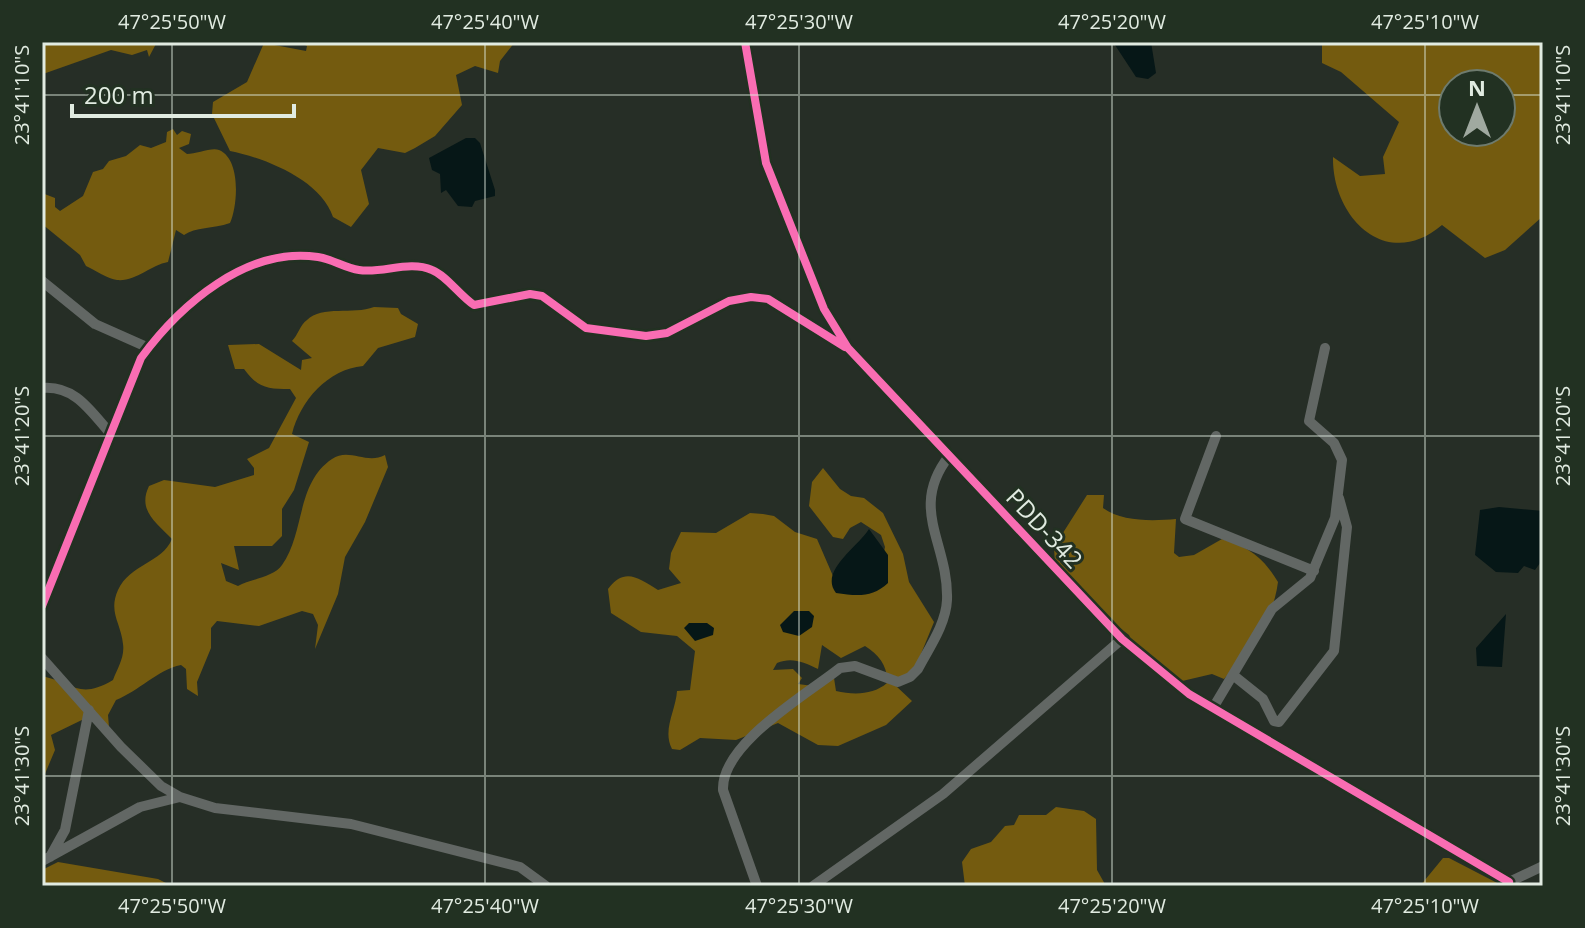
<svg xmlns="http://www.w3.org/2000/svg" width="1585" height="928" font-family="'Open Sans',sans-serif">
<rect width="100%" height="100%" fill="#262e26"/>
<path fill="#745b0f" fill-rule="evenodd" d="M42,42H157L149,57L147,50L132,55L111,50L43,74Z
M299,42H515L500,61L498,73L475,66L456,75L462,105L435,136L415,148L405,153L378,148L361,170L369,204L351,227L333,217C321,180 265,158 230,151L212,114L213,102L247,82L264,43L306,51L307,46Z
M1322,42H1543V216L1505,250L1485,258L1442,225C1387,272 1332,218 1333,157L1360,176L1385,174L1383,157L1399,122L1341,72L1322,63ZM1453,84H1501V132H1453Z
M173,129L177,135L182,131L191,134L189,144L179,148L187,154C196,154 212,147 219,150C241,159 238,205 230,223C213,229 195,227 184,235L176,230L168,262C151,265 135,282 117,280C108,279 95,270 86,266L80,255L42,224V193L55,198V207L60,211L83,196L93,172L103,169L109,161L126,156L140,145L151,148L166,142L167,132Z
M374,307L398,308L401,314L418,324L415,337L378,348L363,366C328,369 300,401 292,434L309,442L294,490L282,509V536L272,546H234L239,570L221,563L226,581L238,586C251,579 274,577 282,565C305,533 296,483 332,459C349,447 366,465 385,455L388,467L365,522L345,557L338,594L315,649L318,625L313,614L302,611L259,626L217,621L211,628V648L197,682L198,696L187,689L186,669L181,665C157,670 139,691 116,700L108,715L109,727L86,718L51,735L55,750L42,781V676C74,683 79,700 113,680C117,669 125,657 123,644C121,623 108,612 118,590C130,564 162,563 172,539C157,523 137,511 149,486L164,480L215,487L254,475V468L247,459L269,448L296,398L290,389C267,389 258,388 244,369H235L228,345L259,344L301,370L302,360L312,358L292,341C298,335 300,325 307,320C322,305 353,315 374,307Z
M823,468L840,489L851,496L864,498L883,513L903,554L909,582L934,622L914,671L896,686L912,701L886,725L838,746L818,745L778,723L736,740L700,738L680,750L672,749C662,730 676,710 677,691L690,690L695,651L677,636L641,632L611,613L608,589C625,567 638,578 658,590L681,583L669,569L671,553L681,532L716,533L750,513L763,514L774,516L795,532L817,539L836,583L880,571L885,547L881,535L861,522L850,528L843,539L833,537L809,506L812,482ZM822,645L841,658L865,646C879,655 888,666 887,683C873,695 854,695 836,691L834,678L813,686L798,684L802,678L793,669L773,670L777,663C792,657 803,662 818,669Z
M1087,495H1104L1103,508C1122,522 1153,521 1176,519L1174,553L1179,557L1194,555L1222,539C1250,548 1263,557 1278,582C1273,621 1250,652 1224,679L1212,674L1178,682L1138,655L1129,635L1102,614L1073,578L1055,565L1054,547Z
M1056,807L1084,811L1096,819L1097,870L1106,886H965L962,862L971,849L991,842L1005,826L1014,825L1019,815H1046Z
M1443,858H1449L1503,886H1420Z
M58,862L158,879L172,886H42V870Z"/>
<path fill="#061717" d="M1113,42H1151L1156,73L1148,79L1136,77Z
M466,138H475L480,143L495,190V196L475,201L472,207L458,206L446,190L441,193L440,174L432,170L429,158Z
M1499,507L1543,511V559L1535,570L1524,566L1518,573L1496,572L1475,555L1480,510Z
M869,529L888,555V583C872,598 857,596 836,593C819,571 857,548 869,529Z
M794,611H809L814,616L812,627L799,636L783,632L780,625Z
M1506,614L1502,667L1477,666L1476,648Z
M689,623H707L714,628L713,635L695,641L684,628Z"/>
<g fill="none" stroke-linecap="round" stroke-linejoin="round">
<path stroke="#626764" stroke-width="10" d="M745,42L766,163L824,309L848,348L1122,639L1189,694L1509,882
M42,281L95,324L149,348
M42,388C74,385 90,410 109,432
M1216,436L1185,519L1314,571
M42,606L141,358C180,305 247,246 318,257C332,259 345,268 359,270C382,274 409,260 432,270C447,276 459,295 474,305L530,294L542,296L586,328L646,336L667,333L729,301L751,297L768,299L847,348
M42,658L121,747L161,786L180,797L215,808L351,824L520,867L546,886
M1233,675L1263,699L1274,721L1279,722L1334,651L1347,527L1339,498
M1213,708L1272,609L1310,578L1335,518L1342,460L1334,443L1309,421L1325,348
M50,857L65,830L89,710
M42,861L140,807L180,797
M757,886L723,790C721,744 806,695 840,668L855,666L898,682L910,677L918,669C929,648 946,624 947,600C949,543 908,509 949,456
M813,886L943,794L1122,639
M1509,886V882L1543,866"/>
<g stroke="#223122" stroke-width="13">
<path id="cycleway" d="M745,42L766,163L824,309L848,348L1122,639L1189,694L1509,882
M42,606L141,358C180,305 247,246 318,257C332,259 345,268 359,270C382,274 409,260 432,270C447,276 459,295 474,305L530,294L542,296L586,328L646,336L667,333L729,301L751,297L768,299L845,347"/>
</g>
<use href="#cycleway" stroke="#f96db3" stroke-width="8"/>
</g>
<path fill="none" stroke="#e1ebe1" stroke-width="2" stroke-opacity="0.45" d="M172,42V886M485,42V886M799,42V886M1112,42V886M1425,42V886M42,95H1453M1501,95H1543M42,436H1543M42,776H1543"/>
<g text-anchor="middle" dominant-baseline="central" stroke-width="6" stroke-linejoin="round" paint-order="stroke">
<g font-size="24" fill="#e1ebe1" stroke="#223122">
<text transform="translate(1045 528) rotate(47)">PDD-342</text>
</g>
</g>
<rect width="1585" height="928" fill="none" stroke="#223122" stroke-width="88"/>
<g transform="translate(1477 108)"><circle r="38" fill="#223122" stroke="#6e7b6e" stroke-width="2"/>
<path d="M0-6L14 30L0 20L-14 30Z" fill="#a0a9a0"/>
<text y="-12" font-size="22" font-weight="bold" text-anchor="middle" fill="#e1ebe1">N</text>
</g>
<path d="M72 104v12h222v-12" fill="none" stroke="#e1ebe1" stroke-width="4"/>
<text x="84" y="104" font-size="24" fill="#e1ebe1" stroke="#223122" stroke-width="6" paint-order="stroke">200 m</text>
<rect x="44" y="44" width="1497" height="840" fill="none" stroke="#e1ebe1" stroke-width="3"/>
<g font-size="20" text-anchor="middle" fill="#e1ebe1">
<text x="172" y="29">47°25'50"W</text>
<text x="485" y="29">47°25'40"W</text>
<text x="799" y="29">47°25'30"W</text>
<text x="1112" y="29">47°25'20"W</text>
<text x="1425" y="29">47°25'10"W</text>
<text transform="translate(22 95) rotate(-90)" y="7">23°41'10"S</text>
<text transform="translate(1563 95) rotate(-90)" y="7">23°41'10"S</text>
<text transform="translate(22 436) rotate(-90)" y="7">23°41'20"S</text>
<text transform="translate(1563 436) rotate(-90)" y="7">23°41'20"S</text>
<text transform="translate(22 776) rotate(-90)" y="7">23°41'30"S</text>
<text transform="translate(1563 776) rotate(-90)" y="7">23°41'30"S</text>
<text x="172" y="913">47°25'50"W</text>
<text x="485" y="913">47°25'40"W</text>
<text x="799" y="913">47°25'30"W</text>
<text x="1112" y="913">47°25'20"W</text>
<text x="1425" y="913">47°25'10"W</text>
</g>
</svg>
